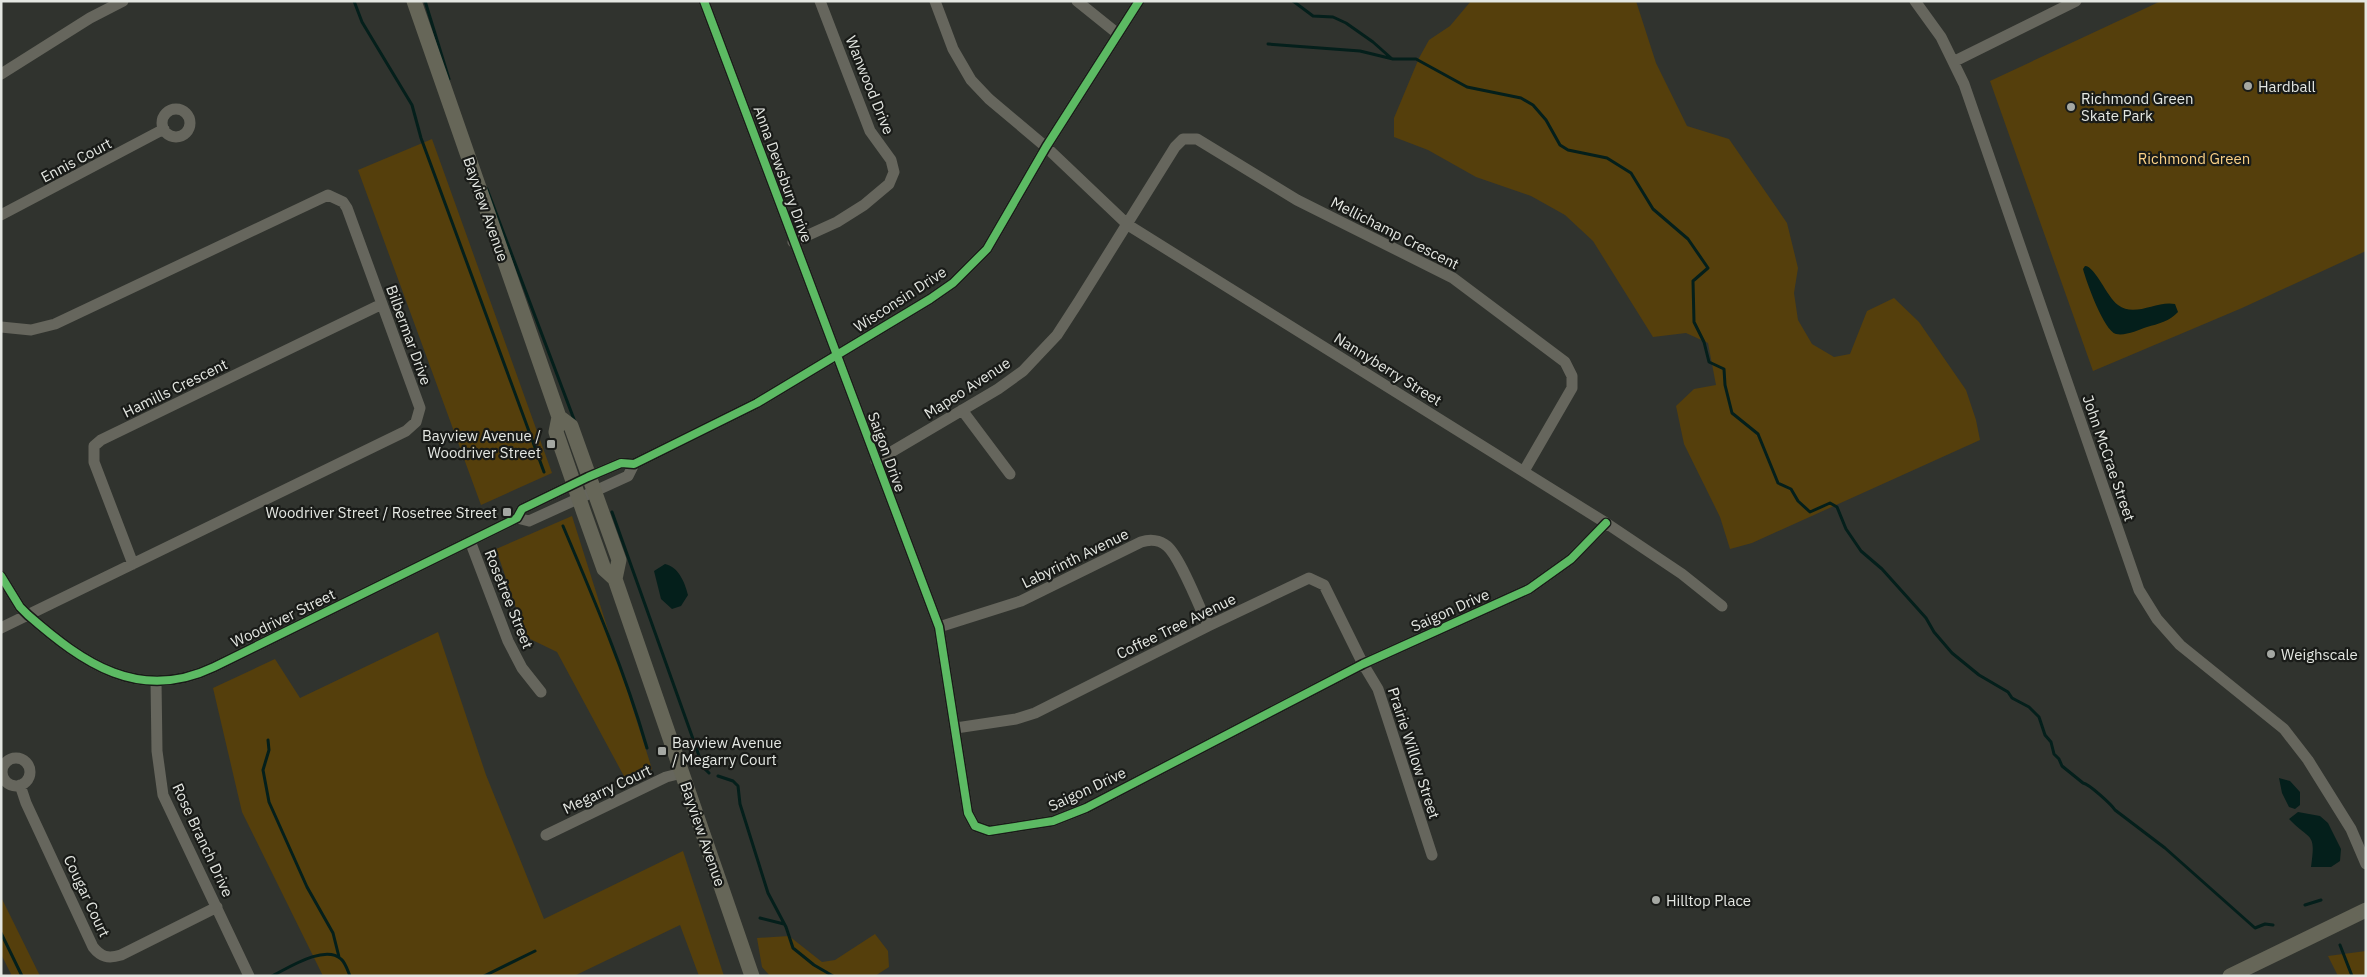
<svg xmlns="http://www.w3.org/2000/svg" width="2367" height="977" font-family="'IBM Plex Sans',sans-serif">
<rect width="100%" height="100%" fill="#30332e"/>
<path fill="#553f0c" d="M1471,1H1636L1656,63L1687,126L1729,139L1787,223L1798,268L1794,293L1798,320L1812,344L1834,357L1850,354L1867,311L1894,298L1919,322L1966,390L1976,420L1980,440L1752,543L1730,549L1720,517L1684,444L1676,406L1694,389L1716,385L1708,343L1686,333L1653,337L1593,241L1565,215L1531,196L1476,177L1428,150L1394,137V118L1419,58L1429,40L1450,26Z
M2161,1H2366V251L2242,308L2093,371L1990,81Z
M432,139L552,473L481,505L358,170Z
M572,516L652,769L626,780L557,652L526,637L496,549Z
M438,632L486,775L544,919L683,851L724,976H699L680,925L574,976H323L242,812L213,688L275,659L300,698Z
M1,897L40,976H12L1,954Z
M875,934L888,951L889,967L875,976H770L762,967L757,938L789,936L822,962L835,960Z
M2366,951V976H2338L2328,956Z"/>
<path fill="#041f1b" d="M2085,266C2095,266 2107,297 2118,305C2135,318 2157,300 2175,304L2178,312C2170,321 2158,324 2147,327C2138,330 2126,336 2116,334C2104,331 2086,281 2083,269Z
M665,564C679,567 685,583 688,595L681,606L672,609L661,599L654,571Z
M2279,778L2290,781L2300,792V805L2295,809L2289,807L2282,793Z
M2298,812L2320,816L2328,823L2341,849L2340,861L2331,867H2311C2316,831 2311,842 2289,819Z"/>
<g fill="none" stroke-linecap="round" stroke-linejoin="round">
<path stroke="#041f1b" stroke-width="3" d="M354,1L362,22L412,105L421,138L544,472
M425,1L449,79
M1293,1L1313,16L1333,17L1346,23L1373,42L1391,58
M1268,44L1360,51L1393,59H1416L1467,87L1521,98L1533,105L1546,120L1560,145L1568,150L1607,158L1631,173L1653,209L1688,239L1708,268L1693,281L1694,322L1704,342L1709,362L1724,369L1725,385L1732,413L1758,434L1778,483L1791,489L1798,501L1810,512L1830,503L1837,507L1846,529L1861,551L1882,569L1926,618L1934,632L1952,653L1979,675L2008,692L2012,698L2029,707L2039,717L2045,735L2051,742L2054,754L2059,759L2062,766L2083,783C2089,784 2111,804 2115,810L2165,848L2255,928L2265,924L2273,925
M487,189L575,422
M612,512L703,767L709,773
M563,526C594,599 625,672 647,748
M268,740L269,750L263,770L269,802L307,887L333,933L339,957
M718,776L733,781L738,786L740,804L768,893L786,927L793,948L814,965L833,976
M2305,905L2321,900
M760,918L784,924
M1,933L22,976
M2340,945L2352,976
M272,976C288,968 325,944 341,959C345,962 348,971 350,976
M484,976L535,951"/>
<path stroke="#66665d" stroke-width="11" d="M704,1L939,627L968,813L975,826L989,831L1053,821L1086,808L1363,664L1529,589L1571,559L1606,523
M935,1L953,49L971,80L989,99L1046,147L1128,225L1606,523L1682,574L1722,606
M1077,1L1118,34
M1915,1L1941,37L1964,84L2139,590L2157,619L2180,645L2284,729L2308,760L2351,829L2366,864
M1955,61L2076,1
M1,74L90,18L123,1
M162 123a14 14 0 1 1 28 0a14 14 0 1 1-28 0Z
M1,215L164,129
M793,242L837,222L864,205L889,184L894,172L891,160L870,131L820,1
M1,327L31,330L55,324L328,195L343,202L347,208L420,408L416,422L406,431L1,628
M962,410L1010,474
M876,461L998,389L1023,371L1039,354L1057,335L1079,301L1175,147L1183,139H1197L1297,200L1453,278L1565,362L1572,376V388L1524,471
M517,518L529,521L628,476L634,464
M470,541L508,641L522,668L541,692
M133,564L94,462V446L101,440L382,304
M1,576L20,607L28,615C83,663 139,703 214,667L517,518L522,509L588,477L621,463L634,464L757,403L930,299L953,283L987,249L1046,147L1139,1
M939,627L1021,601L1141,542C1150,539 1160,540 1167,546C1180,557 1200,608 1208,626
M156,681L157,751L163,795L249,976
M956,728L1016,719L1035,713L1208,626L1309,578L1324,585L1363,664L1378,689L1432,855
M2 772a14 14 0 1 1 28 0a14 14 0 1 1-28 0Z
M20,785L26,803L93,947C101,957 108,959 121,955L217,907
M546,835L666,777L682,773"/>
<path stroke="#666658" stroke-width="15" d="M414,1L559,417L556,432L584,513L604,569L615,579L752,976
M559,417L571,426L619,560L615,579
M2230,976L2366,910"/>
<g stroke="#191b18" stroke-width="11">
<path id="cycleway" d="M704,1L939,627L968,813L975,826L989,831L1053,821L1086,808L1363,664L1529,589L1571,559L1606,523
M1,576L20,607L28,615C83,663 139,703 214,667L517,518L522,509L588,477L621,463L634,464L757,403L930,299L953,283L987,249L1046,147L1139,1"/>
</g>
<use href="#cycleway" stroke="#5cba63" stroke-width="8"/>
</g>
<g fill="#a5a8a3" stroke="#191b18" stroke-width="2">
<circle cx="2248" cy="86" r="5"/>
<circle cx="2071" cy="107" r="5"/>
<rect x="546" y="439" width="10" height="10" rx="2.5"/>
<rect x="502" y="507" width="10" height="10" rx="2.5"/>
<circle cx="2271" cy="654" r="5"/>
<rect x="657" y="746" width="10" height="10" rx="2.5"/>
<circle cx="1656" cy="900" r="5"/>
</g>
<g text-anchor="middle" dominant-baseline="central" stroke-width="4.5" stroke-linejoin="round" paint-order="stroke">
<g font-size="15" fill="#e4e7e2" stroke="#191b18">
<text transform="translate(870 85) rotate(68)">Wanwood Drive</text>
<text transform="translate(76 160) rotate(-28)">Ennis Court</text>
<text transform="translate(783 174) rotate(70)">Anna Dewsbury Drive</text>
<text transform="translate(486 209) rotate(71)">Bayview Avenue</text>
<text transform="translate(1395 233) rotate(27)">Mellichamp Crescent</text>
<text transform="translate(900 299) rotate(-33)">Wisconsin Drive</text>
<text transform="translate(409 335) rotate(70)">Bilbermar Drive</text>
<text transform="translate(1388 369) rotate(32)">Nannyberry Street</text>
<text transform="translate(175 388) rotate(-26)">Hamills Crescent</text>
<text transform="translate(967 388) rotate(-33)">Mapeo Avenue</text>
<text transform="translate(887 452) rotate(70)">Saigon Drive</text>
<text transform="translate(2109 458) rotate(71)">John McCrae Street</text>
<text transform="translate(1075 558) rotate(-26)">Labyrinth Avenue</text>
<text transform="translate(509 599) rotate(68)">Rosetree Street</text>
<text transform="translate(1450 610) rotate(-24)">Saigon Drive</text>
<text transform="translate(283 618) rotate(-26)">Woodriver Street</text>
<text transform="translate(1176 626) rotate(-26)">Coffee Tree Avenue</text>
<text transform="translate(1414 753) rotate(72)">Prairie Willow Street</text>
<text transform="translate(607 789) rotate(-25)">Megarry Court</text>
<text transform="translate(1087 789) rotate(-25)">Saigon Drive</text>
<text transform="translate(703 834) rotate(71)">Bayview Avenue</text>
<text transform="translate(203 840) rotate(65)">Rose Branch Drive</text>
<text transform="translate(87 896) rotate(65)">Cougar Court</text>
</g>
<g font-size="15" fill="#e4e7e2" stroke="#191b18" text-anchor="start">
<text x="2258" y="86">Hardball</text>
<text x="2081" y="98">Richmond Green<tspan x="2081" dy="17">Skate Park</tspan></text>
<text x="541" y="435" text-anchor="end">Bayview Avenue /<tspan x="541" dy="17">Woodriver Street</tspan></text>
<text x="497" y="512" text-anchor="end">Woodriver Street / Rosetree Street</text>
<text x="2281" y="654">Weighscale</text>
<text x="672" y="742">Bayview Avenue<tspan x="672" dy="17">/ Megarry Court</tspan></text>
<text x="1666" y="900">Hilltop Place</text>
</g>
<g font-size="15" fill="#fbd187" stroke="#191b18">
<text x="2194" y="158">Richmond Green</text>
</g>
</g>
<rect width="2367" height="977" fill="none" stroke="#e4e7e2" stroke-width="5"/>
</svg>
